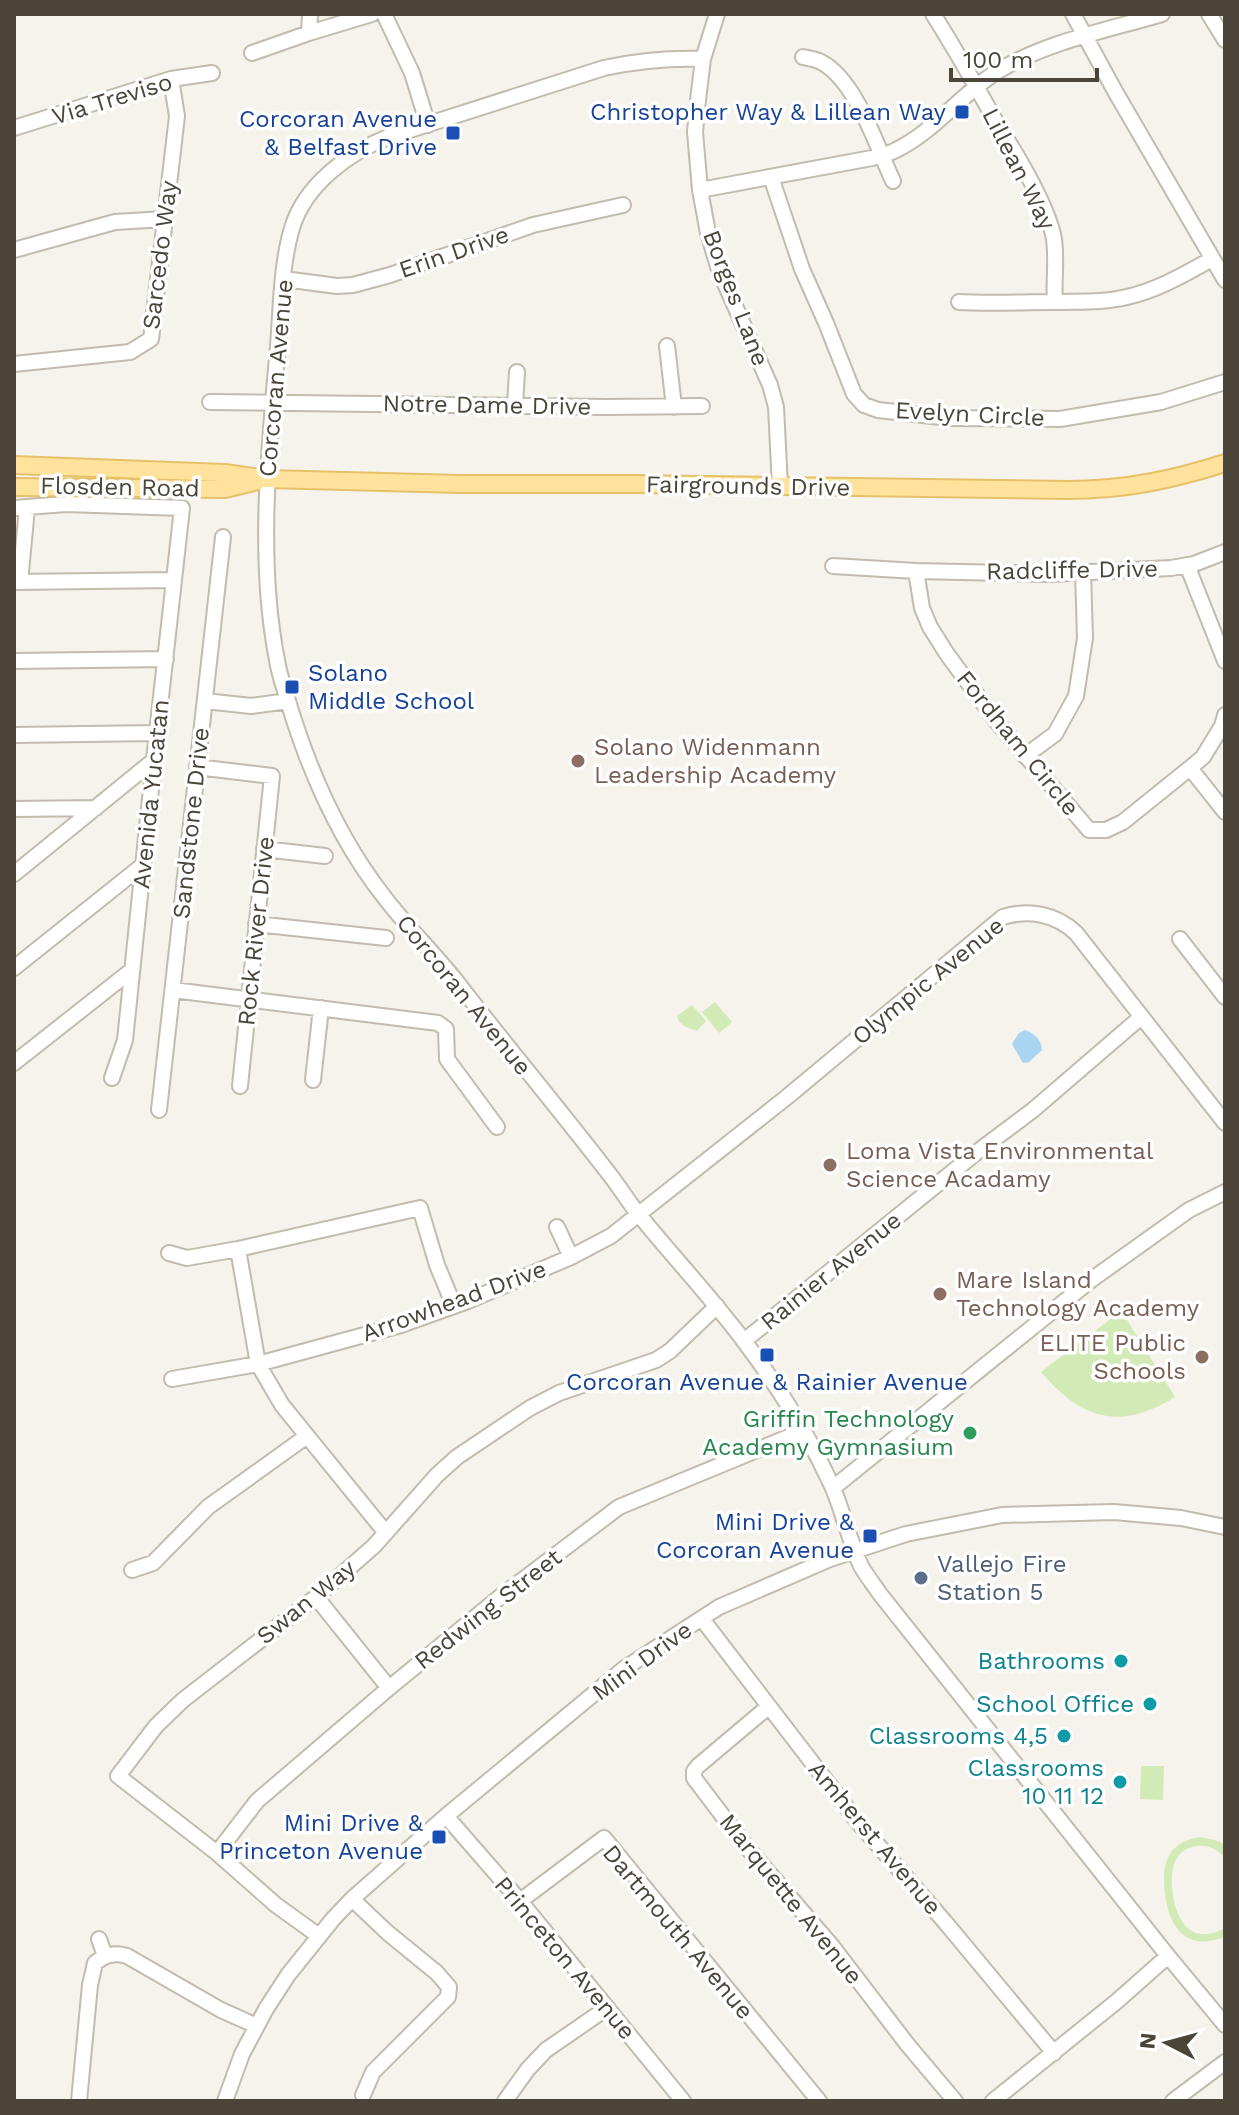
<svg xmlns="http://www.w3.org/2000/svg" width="1239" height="2115" font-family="'Work Sans',sans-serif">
<rect width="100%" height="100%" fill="#f6f3ec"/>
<path fill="#d2eab5" d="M715,1002L732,1022L719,1033L702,1012Z
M692,1005L706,1021L697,1031C689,1028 679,1026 677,1016Z
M1112,1318L1127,1320L1175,1397C1120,1431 1082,1420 1041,1372Z
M1141,1766H1164L1163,1800L1140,1799Z
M1200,1837L1219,1841L1225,1846V1858C1217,1849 1209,1845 1197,1846C1171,1849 1170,1876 1173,1896C1178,1925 1194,1945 1225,1928V1937C1187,1951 1170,1930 1165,1894C1161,1865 1167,1842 1200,1837Z"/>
<path fill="#a9d4f2" d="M1025,1030C1035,1034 1041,1039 1042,1050L1029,1062L1023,1063L1012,1044L1019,1033Z"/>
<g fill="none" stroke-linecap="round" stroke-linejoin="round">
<g stroke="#c2bbae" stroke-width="18">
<path id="minor" d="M384,14L412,73L428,125
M717,14L703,59L698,100L695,132L700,190L708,233L719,270L770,385L776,407L780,487
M933,14C955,49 975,84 995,120C1015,152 1044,199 1053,234C1058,256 1053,280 1055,302
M1073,14L1116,93L1225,280
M1209,14L1225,40
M309,33L310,14
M252,53L309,33L372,14
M803,57C808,58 816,59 821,62C856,80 877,147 893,181
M703,59C669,58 637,61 604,68L388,137C348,153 305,185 292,228C281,265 281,308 278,346C269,448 257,559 277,660C279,674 284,687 288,701C309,771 339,840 385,898C407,927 434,953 457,982C507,1047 560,1110 610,1175C621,1189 629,1203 640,1216C674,1258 711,1297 744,1341C778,1386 808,1434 832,1486C843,1511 849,1540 861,1566C866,1575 874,1585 880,1594L1168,1956L1225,2025
M14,128L171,79L212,73
M771,177L802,269L826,323L854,394L864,405L878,410L950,418L1060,419L1161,402L1225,382
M700,190L872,158C880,156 889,154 896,150C934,132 962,93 998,71C1046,42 1108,30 1162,14
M14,250L115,222L165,219
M284,279L337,286L353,285L390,275L533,225L623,205
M959,302C990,304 1021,302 1052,302C1078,301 1102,303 1127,297C1158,290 1185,274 1212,259
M667,346L674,407
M14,364L130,352L151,339L177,116L171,79
M210,402L607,407L702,406
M515,405L517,372
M14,508L66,504L182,508L154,760L125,1040L112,1078
M1187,565L1225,661
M833,566L916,571L1050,574L1171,568L1194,564L1225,552
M916,571L922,608L930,627L947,654L997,722L1089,830H1106L1123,822L1190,768L1203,757L1222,726L1225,715
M14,582L173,580
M20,582L27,508
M14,661L166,659
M205,701L251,706L288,701
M14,735L157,733
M1025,756L1055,734L1076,696L1085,638L1083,572
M197,767L272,776L240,1086
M1190,768L1225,812
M14,809L96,808
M264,849L325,856
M14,874L153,761
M256,924L386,938
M1180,939L1225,997
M14,968L143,865
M173,990L438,1023L446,1029L447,1059L497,1127
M14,1063L132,970
M313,1080L321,1008
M159,1110L223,537
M557,1227L571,1257
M238,1249L258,1364L282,1405L386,1533
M169,1253L187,1258L238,1249L420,1208L437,1265L454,1306
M744,1341L977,1152L1033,1110L1140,1018
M172,1379L258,1364L401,1325L468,1301L571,1257L611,1236L787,1097L1003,917C1029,909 1056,914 1076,933L1225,1123
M833,1488L1091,1280L1189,1210L1225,1192
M132,1570L153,1563L208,1507L307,1436
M316,1597L389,1688
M702,1619L857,1821L945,1922L1054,2053
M768,1707L698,1766L694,1771V1778L744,1844L832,1946L907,2044L955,2101
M446,1816L520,1901L683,2101
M217,1853L257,1801L389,1688L500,1597L619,1507L803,1431
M352,1899L388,1933L437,1973L449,1987L448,1997L373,2072L363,2095
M520,1901L604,1838L819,2101
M319,1936L276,1905L217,1853L118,1776L156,1726L183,1700L316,1597L374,1546L437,1475L457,1457L530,1408L559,1393L656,1360L670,1351L717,1306
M99,1939L105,1956
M79,2101L90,1985L95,1963C105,1955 114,1952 127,1956L221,2010L257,2026
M225,2101L242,2054L266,2009L288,1975L333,1919L352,1899L446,1816L625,1668L719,1607L830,1559L906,1534L1002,1515L1114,1512L1181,1518L1225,1527
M505,2101L528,2069L546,2050L607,2008
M993,2101L1116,2002L1168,1956
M1173,2101L1225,2062"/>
</g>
<g stroke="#e6c16a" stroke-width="20">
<path id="major" d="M14,465L225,473L267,479L461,484H635L1067,490C1124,490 1172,480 1225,463
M14,487L225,489L258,481"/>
</g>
<use href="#minor" stroke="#fff" stroke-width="14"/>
<use href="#major" stroke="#ffe39c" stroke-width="16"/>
</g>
<g fill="#1a4fb4" stroke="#fff" stroke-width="3">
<rect x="954" y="104" width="16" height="16" rx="4"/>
<rect x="445" y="125" width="16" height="16" rx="4"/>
<rect x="284" y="679" width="16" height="16" rx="4"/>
<rect x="759" y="1347" width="16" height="16" rx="4"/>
<rect x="862" y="1528" width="16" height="16" rx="4"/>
<rect x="431" y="1829" width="16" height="16" rx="4"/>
</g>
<g fill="#8d6e63" stroke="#fff" stroke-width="3">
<circle cx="578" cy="761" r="8"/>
<circle cx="830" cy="1165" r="8"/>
<circle cx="940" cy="1294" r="8"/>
<circle cx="1202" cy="1357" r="8"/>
</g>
<circle fill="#2e9e5b" stroke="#fff" stroke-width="3" cx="970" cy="1433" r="8"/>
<circle fill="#5c6f8a" stroke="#fff" stroke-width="3" cx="921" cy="1578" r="8"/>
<g fill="#0f9aa8" stroke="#fff" stroke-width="3">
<circle cx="1121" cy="1661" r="8"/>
<circle cx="1150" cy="1704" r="8"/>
<circle cx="1064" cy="1736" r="8"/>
<circle cx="1120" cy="1782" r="8"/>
</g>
<g text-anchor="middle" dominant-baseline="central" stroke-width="7" stroke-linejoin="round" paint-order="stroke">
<g font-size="24" fill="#4b4439" stroke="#fff">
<text transform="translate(112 99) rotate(-17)">Via Treviso</text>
<text transform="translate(1019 169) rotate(63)">Lillean Way</text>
<text transform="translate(454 252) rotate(-19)">Erin Drive</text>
<text transform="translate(160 255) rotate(-83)">Sarcedo Way</text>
<text transform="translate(736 298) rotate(69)">Borges Lane</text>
<text transform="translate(276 378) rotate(-85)">Corcoran Avenue</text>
<text transform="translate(487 405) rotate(1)">Notre Dame Drive</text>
<text transform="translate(970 414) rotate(3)">Evelyn Circle</text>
<text transform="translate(748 486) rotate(1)">Fairgrounds Drive</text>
<text transform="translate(120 487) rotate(1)">Flosden Road</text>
<text transform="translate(1072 570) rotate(-1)">Radcliffe Drive</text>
<text transform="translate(1018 743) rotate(51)">Fordham Circle</text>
<text transform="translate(151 794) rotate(-84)">Avenida Yucatan</text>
<text transform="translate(191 823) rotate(-84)">Sandstone Drive</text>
<text transform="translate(256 931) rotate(-84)">Rock River Drive</text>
<text transform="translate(928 981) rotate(-39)">Olympic Avenue</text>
<text transform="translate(464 995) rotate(51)">Corcoran Avenue</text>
<text transform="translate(831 1271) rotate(-39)">Rainier Avenue</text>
<text transform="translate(454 1301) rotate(-20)">Arrowhead Drive</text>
<text transform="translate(306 1602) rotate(-39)">Swan Way</text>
<text transform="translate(488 1609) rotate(-38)">Redwing Street</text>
<text transform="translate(642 1661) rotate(-36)">Mini Drive</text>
<text transform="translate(875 1838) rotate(50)">Amherst Avenue</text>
<text transform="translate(791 1899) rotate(51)">Marquette Avenue</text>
<text transform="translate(678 1932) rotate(50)">Dartmouth Avenue</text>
<text transform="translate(565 1958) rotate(50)">Princeton Avenue</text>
</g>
<g font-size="24" fill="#164399" stroke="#fff" text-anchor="end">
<text x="946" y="112">Christopher Way &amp; Lillean Way</text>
<text x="437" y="119">Corcoran Avenue<tspan x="437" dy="28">&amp; Belfast Drive</tspan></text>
<text x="308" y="673" text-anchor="start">Solano<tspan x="308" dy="28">Middle School</tspan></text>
<text x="767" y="1382" text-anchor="middle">Corcoran Avenue &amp; Rainier Avenue</text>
<text x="854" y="1522">Mini Drive &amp;<tspan x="854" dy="28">Corcoran Avenue</tspan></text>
<text x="423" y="1823">Mini Drive &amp;<tspan x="423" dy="28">Princeton Avenue</tspan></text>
</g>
<g font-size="24" fill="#785e54" stroke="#fff" text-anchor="start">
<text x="594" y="747">Solano Widenmann<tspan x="594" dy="28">Leadership Academy</tspan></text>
<text x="846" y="1151">Loma Vista Environmental<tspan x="846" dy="28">Science Acadamy</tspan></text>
<text x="956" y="1280">Mare Island<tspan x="956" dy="28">Technology Academy</tspan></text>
<text x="1186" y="1343" text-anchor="end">ELITE Public<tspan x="1186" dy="28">Schools</tspan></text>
</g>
<g font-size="24" fill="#27864d" stroke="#fff" text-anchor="end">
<text x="954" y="1419">Griffin Technology<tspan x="954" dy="28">Academy Gymnasium</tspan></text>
</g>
<g font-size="24" fill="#4e5e75" stroke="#fff" text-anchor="start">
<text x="937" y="1564">Vallejo Fire<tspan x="937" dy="28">Station 5</tspan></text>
</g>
<g font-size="24" fill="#0d838f" stroke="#fff" text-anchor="end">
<text x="1105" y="1661">Bathrooms</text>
<text x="1134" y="1704">School Office</text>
<text x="1048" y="1736">Classrooms 4,5</text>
<text x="1104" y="1768">Classrooms<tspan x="1104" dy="28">10 11 12</tspan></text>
</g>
</g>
<rect width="1239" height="2115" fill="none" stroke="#4b4439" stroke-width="32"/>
<g transform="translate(1167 2043) rotate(276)" stroke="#ffffff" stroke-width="6" paint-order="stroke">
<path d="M0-6L14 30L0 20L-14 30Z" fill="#4b4439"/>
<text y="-12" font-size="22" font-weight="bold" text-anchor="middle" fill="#4b4439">N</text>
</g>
<path d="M951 68v12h146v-12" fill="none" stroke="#4b4439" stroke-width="4"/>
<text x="963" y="68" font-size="24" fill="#4b4439" stroke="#ffffff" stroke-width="6" paint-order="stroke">100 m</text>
</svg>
